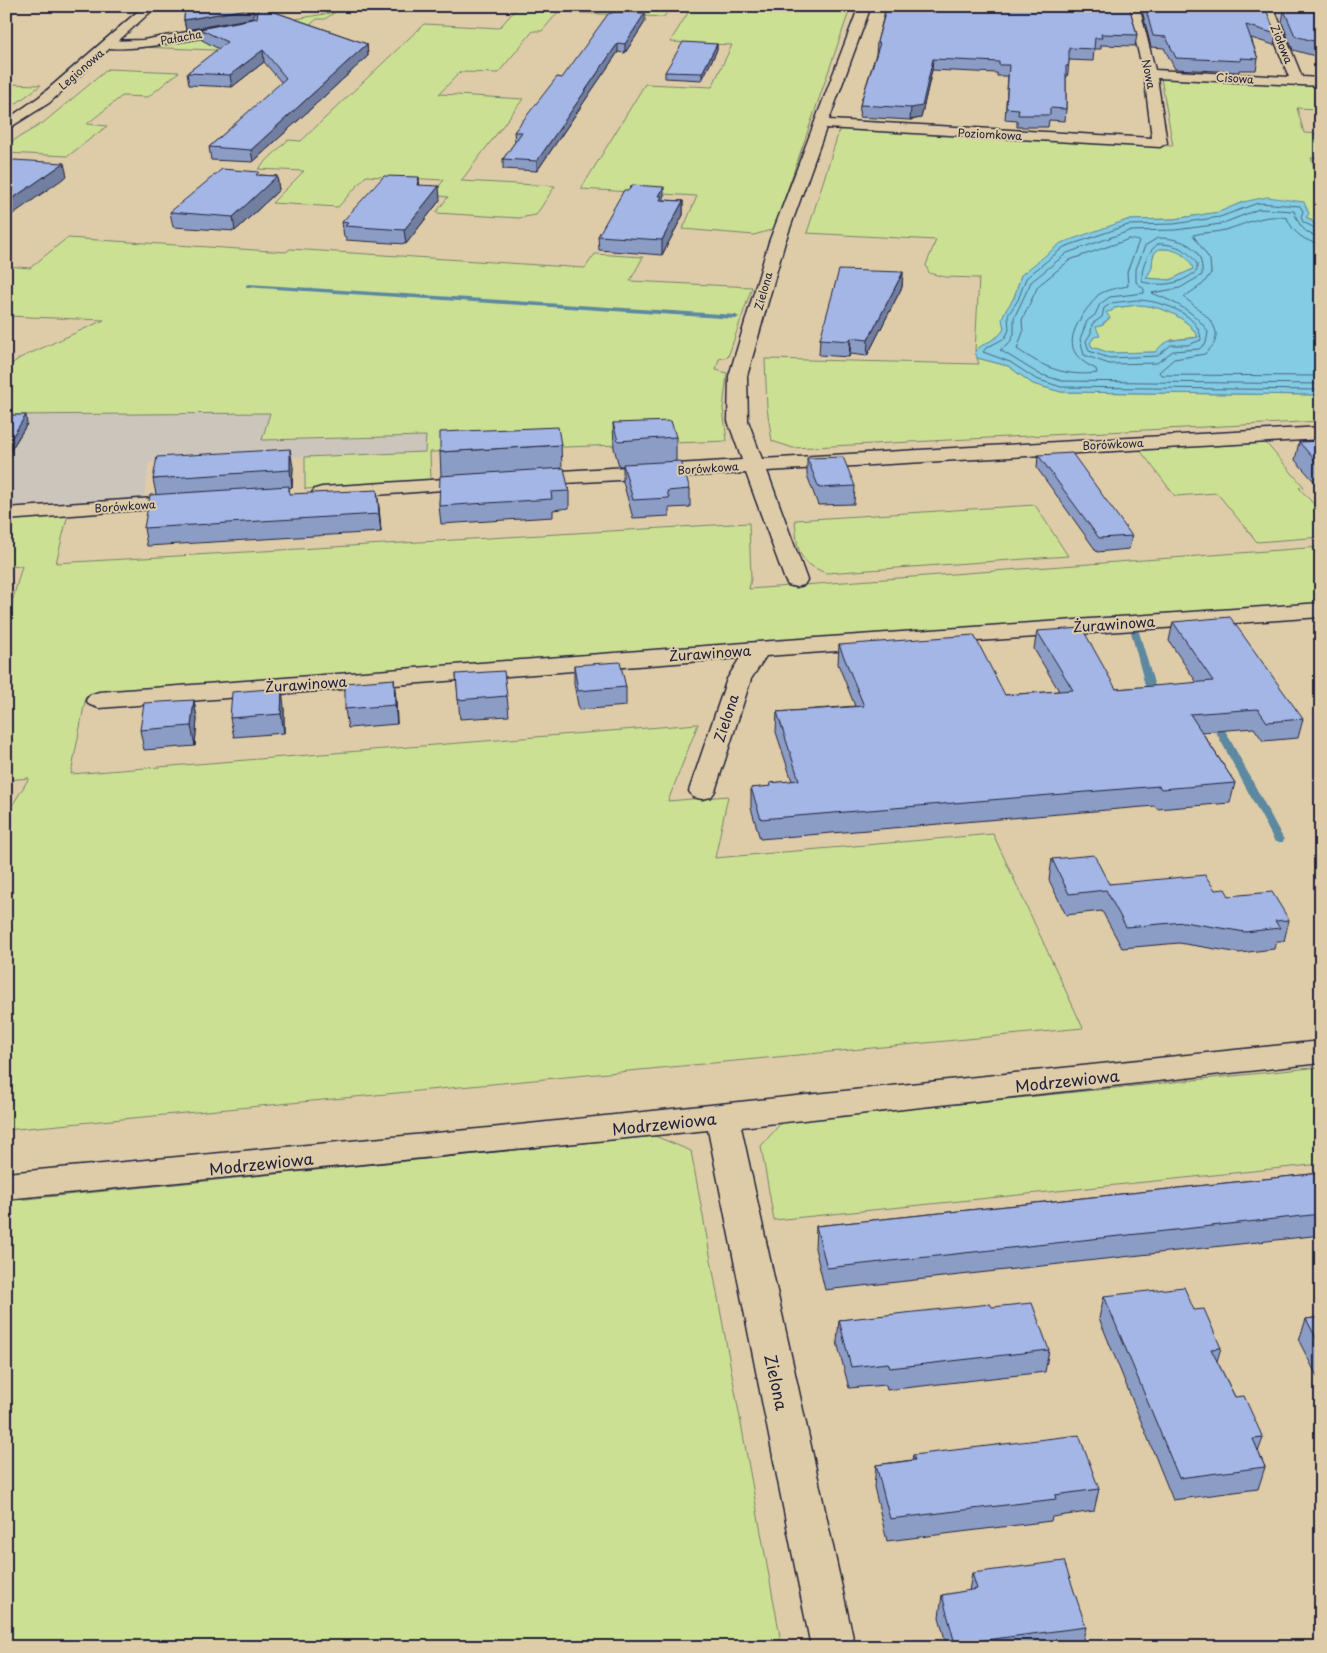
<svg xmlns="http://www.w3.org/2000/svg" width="1327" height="1653" font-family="'Playpen Sans',sans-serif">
<rect width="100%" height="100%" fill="#decca9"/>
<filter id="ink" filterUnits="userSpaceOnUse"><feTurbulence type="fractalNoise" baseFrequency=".02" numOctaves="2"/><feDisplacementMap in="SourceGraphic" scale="10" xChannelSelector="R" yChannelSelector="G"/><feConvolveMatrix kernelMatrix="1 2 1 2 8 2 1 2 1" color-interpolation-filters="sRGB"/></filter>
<g filter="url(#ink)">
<path fill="#ccc5bb" d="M1274,6H1321V41L1288,39Z
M270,413L262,440L426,436L425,452L149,462L144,498L6,507V415Z"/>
<path fill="#cce094" stroke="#778168" d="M519,6H658L668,10L664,17L558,12L542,31H533L498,73L460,72L439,94L523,99L461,181L555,186L536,215L519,218L436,213L448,197L432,195L444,180L366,176L338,207L272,203L304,171L258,169L288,140L301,141L424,24L499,28Z
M704,6H851L774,229L754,235L683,229L697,196L581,189L645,84L712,87L732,45L670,42L689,11L703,9Z
M335,12L325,19H317L307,27L288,53L141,47Z
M108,69L179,72L148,97L122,96L87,124L107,126L68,156L6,153V145L43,123Z
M1161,78L1321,85V109L1297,108L1304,133L1321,134V158H1311L1321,190V228L1306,216L1243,202L1220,212L1174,219L1127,220L1103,229L1021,275C1019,283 1017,291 1013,299C1007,311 1001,315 1004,329C998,340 985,342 975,351L979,278L945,277L929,273L926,265L936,240L807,233L840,128L1173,146Z
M6,84L41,85L6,111Z
M67,238L286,252L290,249L585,268L595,254L643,257L630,281L752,287L728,357L719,359L716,370L727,373L723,409L727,441L430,452L431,481L305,489V457L425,452L426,436L262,440L270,413L6,415V368L20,358L104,320L6,316V266L30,268Z
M1159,249C1173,248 1189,253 1193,269L1170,280L1146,278C1147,276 1151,271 1152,267C1153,260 1151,254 1159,249Z
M1137,305C1159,305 1187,316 1198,337L1171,340L1156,352L1110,353L1092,347L1090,343L1094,337L1096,327L1103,325L1109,318L1105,313L1114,308Z
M977,358L1008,366L1033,384L1061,392L1321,395V421L793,448L772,441L767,408L765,359L979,364Z
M1266,443L1304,487L1299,488L1321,512V537L1257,542L1217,493L1175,496L1140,450Z
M1035,505L1068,556L826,573C795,561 798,549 795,520Z
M68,514L56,563L749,523L751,578L749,589L1321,547V604L86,696L71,774L698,724L668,801L728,796L715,858L993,834L1083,1028L6,1130V816L29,778L6,780V624L22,566L6,567V518Z
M1321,1067V1164L774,1220L761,1146L782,1122Z
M655,1136L691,1151L782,1647H6V1201Z"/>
<path fill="#83cce3" stroke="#5c88a0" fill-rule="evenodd" d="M1267,197L1304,202L1309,214L1306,217L1321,228V395L1061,392L1033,384L1008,366L977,358L975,351C984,342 998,340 1004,329L1002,319L1004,313L1014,298L1021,275L1061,243L1127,220L1174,219L1219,212L1243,202ZM1159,249C1173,248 1189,254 1193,269L1170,280L1146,278C1147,276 1151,271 1152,267C1153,260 1151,254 1159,249ZM1137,305C1158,305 1188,316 1198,337C1183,341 1165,336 1156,352L1110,353L1092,347L1090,343L1094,337L1100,336L1096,327L1103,325V323L1110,318L1106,312L1112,311L1114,308Z"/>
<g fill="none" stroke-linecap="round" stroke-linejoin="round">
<path stroke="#49667e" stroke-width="1" d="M1321,231L1303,222L1301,217L1303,211L1300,206L1258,203L1220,217L1174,224L1128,225L1064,247L1026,278L1018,300L1008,315L1009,330L1005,338L986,348L983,352L1010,362L1036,379L1061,387L1321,390
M1321,237C1305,235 1299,226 1294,211L1259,209L1221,224L1175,230L1129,231L1067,253L1031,282L1014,318V334L1009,344L1000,350L1039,374L1062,381L1321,384
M1158,238C1183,238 1204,247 1202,275L1180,288L1152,293C1174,302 1195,311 1208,332L1206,343L1199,349L1173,351L1157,363L1109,364L1084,355L1080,339L1087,321L1095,315L1100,304L1110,297L1144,293V289L1136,282V269L1145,246Z
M1130,239L1139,241L1127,272L1128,286C1118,288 1107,289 1098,295C1094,299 1090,306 1086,310C1068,336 1064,354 1096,369L1097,373C1065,377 1043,367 1017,349L1023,332L1022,320L1038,286L1070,260Z
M1158,244C1175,244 1188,249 1197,264V271C1180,284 1164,287 1143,282C1139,270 1148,251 1158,244Z
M1321,244C1305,242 1293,233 1287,218C1264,213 1247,224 1225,230C1214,233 1203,232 1193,235L1210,260L1211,273L1203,284L1184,297C1195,307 1222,323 1215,341C1214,346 1208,350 1205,354L1174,359L1159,372L1161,375L1321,376
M1137,300C1159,300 1200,313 1201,340L1188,345H1171L1157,356L1109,358L1089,351L1086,341L1091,333L1092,324L1102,317L1104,308L1112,303Z"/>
<path fill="#5c88a0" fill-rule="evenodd" d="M248,284L736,315L739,317L736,319L246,287V285Z
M1135,629L1139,632L1156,690H1161L1163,692L1161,694L1152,696L1147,693L1131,632Z
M1214,716L1219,719L1284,840L1283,842H1275L1274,840L1209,719Z"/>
<g stroke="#22223b" stroke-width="3">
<path id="street" d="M859,6H871L829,120L1152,138L1144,74L1127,6H1139L1155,70L1289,77L1261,6H1273L1302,77L1321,78V86L1157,78L1167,143L1160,147L826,128L785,242L747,376L748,421L762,459L1321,427V439L767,471L807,580L804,585L796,587L788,585L785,580L746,473L529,485L522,483L519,479L522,475L529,473L742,460L728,421L729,376L769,242Z
M237,23L243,27L241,30C222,34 112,57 102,45L108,41L143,40Z
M476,477L483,479L486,483L483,487L322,499L315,497L312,493L315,489L322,487Z
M184,496L191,498L195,502L191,506L6,520V508Z
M1321,603V617L766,656L751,679L715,791L711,797L702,799L693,797L689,791L727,679L740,658L99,708L90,705L86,700L90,695L99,692L758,642Z
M1321,1041V1063L741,1127L855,1647H811L708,1130L6,1199V1173L500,1127Z"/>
</g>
<g stroke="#22223b" stroke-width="3">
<path id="secondary" d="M144,6H157L49,103L6,130V120L39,97Z"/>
</g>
<use href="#street" fill="#decca9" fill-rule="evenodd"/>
<use href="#secondary" fill="#decca9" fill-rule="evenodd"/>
</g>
<path fill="#8c9dc5" stroke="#22223b" d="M185,6H274L269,10L367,44L368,56L253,162L211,160L209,147L282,83L264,62L232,87L189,85L187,73L219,49L202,40L200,29L255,18L186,30L184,20Z
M885,6H1129L1137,35L1135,46L1101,45V49H1094L1093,61L1069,60L1068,73L1067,77H1066V109L1065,121L1049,120L1048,127H1017V121L1005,120L1008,76H997V73L932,70L921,118L910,120L859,117L860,105L876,54L877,42L884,15Z
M1141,6H1262L1263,12L1276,34L1274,45L1251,38L1258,59L1256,70H1239V72L1175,69L1164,48L1151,47Z
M1284,10L1321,12V69L1315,56L1293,50L1282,23Z
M645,22L625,53L618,52L537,171L503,169V159L515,142L514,132L562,78Z
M717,44V50L702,80L665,78V72Z
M260,175L277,176L279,190L235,231L173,227L170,212Z
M420,185L440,200L406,244L346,240V237H344L342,222Z
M664,200L683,201V215L662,255L599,250L598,236Z
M903,272L902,287L867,356L850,354L849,357L819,355L820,339Z
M6,415L27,424L9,453H6Z
M613,423L676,437V461L690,489V507L669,508V516L633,518L623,482V466H619L614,448Z
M1321,441V489L1295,460L1299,442Z
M561,445L562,468L569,491V508L553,510V517L441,524L439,506L441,476L440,452Z
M1038,455L1132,536L1129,549L1097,552L1037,468Z
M807,458L855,486L854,504L818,505L807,475Z
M293,467L292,487L289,488L290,494L379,507L381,532L147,546L144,528L156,494L153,479Z
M1173,622L1303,719L1298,738L1263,741L1254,728L1202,732L1235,783L1230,803L1157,809L1155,806L760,839L751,808V788L770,787V783L792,781L776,732L777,712L855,706L838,664L839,645L1005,695L1059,691L1034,649L1037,631L1116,689L1197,683L1169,641Z
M574,665L626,687V706L579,710L574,684Z
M456,674L507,696L509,716L460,719Z
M396,698L397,724L348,728L345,709Z
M194,700L197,719L195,746L144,750L140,730Z
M284,707V733L234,737L230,718Z
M1052,859L1109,884L1215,890L1289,920L1284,941H1276L1274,949L1240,953L1179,943L1122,948L1102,911L1066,915L1049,880Z
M1321,1173V1235L825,1290L815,1248L816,1226Z
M1104,1296L1194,1310L1221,1348L1217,1361L1235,1397L1263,1438L1258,1452L1265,1467L1258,1489L1173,1500L1099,1318Z
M992,1307L1049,1350L1045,1372L887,1390L886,1385L849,1388L837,1342L839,1320Z
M1321,1317V1384L1299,1341L1306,1319Z
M913,1455L1099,1489L1094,1511L1052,1517L1051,1521L887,1541L874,1487L876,1465L912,1460Z
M972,1573L1086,1627L1081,1647H947L939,1617L942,1595L969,1591Z"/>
<path fill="#727fa0" stroke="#22223b" d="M261,6H274L261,18L260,7Z
M252,8L254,18L186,30L184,20Z
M645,13V22L625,53V44Z
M618,43V52L537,171V161Z
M367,44L368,56L253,162L251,150Z
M717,44V50L702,80V73Z
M263,50L264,62L232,87L230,75Z
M933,59L932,70L921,118L910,120L911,108Z
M64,163L67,176L6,219V203Z
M277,176L279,190L235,231L233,217Z
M419,177L420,191L417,185Z
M439,186L440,200L406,244L404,230Z
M664,187V201L662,210L659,196Z
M683,201V215L662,255V240Z
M903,272L902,287L867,356L868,340Z
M851,338L850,354L849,357L850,341Z
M26,415L27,424L9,453L7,445Z
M290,449L293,467L292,487L290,470Z
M377,490L379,507L381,532L379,514Z
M394,679L396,698L397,724L395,705Z
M282,688L284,707V733L281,714Z
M194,700L197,719L195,746L191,726Z"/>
<path fill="#a3b6e5" stroke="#22223b" d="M185,6H261L260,7L367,44L251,150L209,147L286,78L263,50L230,75L187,73L227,42L200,29L257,18L258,9L252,8L184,20Z
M887,6H1129L1137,35L1101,34L1102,38H1095L1094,49L1069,48V62L1068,66H1066V109L1050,108V115H1018L1019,109L1006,108L1009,65H999V62L933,59L922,106L911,108L860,105L880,43L877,42Z
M1145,6H1262L1263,12H1267L1276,34L1246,25L1258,59L1240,58L1241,61L1176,58L1166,37L1153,36Z
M1284,10L1321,12V49L1317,42L1295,36Z
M615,12L645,13L625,44L618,43L537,161L503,159L522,132H514L557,77L562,78L608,14Z
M683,42L717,44L702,73L665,72Z
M14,160L64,163L6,203V165Z
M222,169L259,172L256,175L277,176L233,217L170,212Z
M384,176L419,177L417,185L439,186L404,230L345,226L348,223L342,222Z
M632,185L664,187L659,196H662L660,200L683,201L662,240L598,236L624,190H629Z
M839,270L903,272L868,340L851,338L850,341L820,339Z
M6,415H26L7,445H6Z
M671,421L676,437L618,441L613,423Z
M558,427L561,445L440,452V432Z
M1321,441V467L1299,442Z
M290,449V470L153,479L157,457Z
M1072,453L1132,536L1099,538L1038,455Z
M843,457L855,486L819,488L807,458Z
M681,461L690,489L667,491L669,498L633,500L623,464Z
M564,468L569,491L551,492L552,499L439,506L440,476Z
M289,486V494L377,490L379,514L144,528L150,495Z
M1230,617L1303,719L1267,722L1258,709L1190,714L1235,783L1161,789L1159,786L761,819L751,788L771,786L770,783L799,780L777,712L864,706L839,645L974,635L1005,695L1073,690L1037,631L1082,628L1116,689L1213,681L1173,622Z
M620,662L626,687L578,691L574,665Z
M504,671L507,696L458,700L456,674Z
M394,679L395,705L345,709V683Z
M282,688L281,714L230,718L232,692Z
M194,700L191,726L140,730L144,703Z
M1094,855L1109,884L1205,875L1215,890L1225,889L1229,896L1272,892L1289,920L1275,921L1280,928L1245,932L1184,922L1126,927L1106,890L1069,894L1052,859Z
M1321,1173V1214L827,1268L816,1226Z
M1184,1287L1194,1310L1204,1309L1221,1348L1211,1349L1235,1397L1244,1396L1263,1438L1253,1439L1265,1467L1179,1478L1104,1296Z
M1032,1303L1049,1350L890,1368L888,1363L851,1367L839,1320L990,1304L992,1307Z
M1321,1317V1347L1306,1319Z
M1079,1435L1099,1489L1055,1495L1056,1499L890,1519L876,1465L915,1460L913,1455Z
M1064,1561L1086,1627L955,1644L942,1595L977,1589L972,1573Z"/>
</g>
<g text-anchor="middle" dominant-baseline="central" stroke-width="4" stroke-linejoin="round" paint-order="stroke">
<g font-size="11" fill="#22223b" stroke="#decca9">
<text transform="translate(181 37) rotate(-10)">Pałacha</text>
<text transform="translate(1282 44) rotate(68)">Ziołowa</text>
<text transform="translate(81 69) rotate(-41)">Legionowa</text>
<text transform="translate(1149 74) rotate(79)">Nowa</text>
<text transform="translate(1235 78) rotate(3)">Cisowa</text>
<text transform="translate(990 134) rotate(3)">Poziomkowa</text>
<text transform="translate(763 291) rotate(-74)">Zielona</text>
<text transform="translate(1113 444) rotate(-3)">Borówkowa</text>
<text transform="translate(708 468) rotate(-4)">Borówkowa</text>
<text transform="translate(125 506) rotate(-4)">Borówkowa</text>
</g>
<g font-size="14" fill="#22223b" stroke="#decca9">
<text transform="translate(1114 624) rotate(-4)">Żurawinowa</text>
<text transform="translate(710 653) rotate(-4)">Żurawinowa</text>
<text transform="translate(306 684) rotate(-4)">Żurawinowa</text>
<text transform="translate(726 718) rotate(-72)">Zielona</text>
</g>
<g font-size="16" fill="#22223b" stroke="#decca9">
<text transform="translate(1067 1080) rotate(-6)">Modrzewiowa</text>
<text transform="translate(664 1123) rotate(-6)">Modrzewiowa</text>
<text transform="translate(261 1163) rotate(-6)">Modrzewiowa</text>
<text transform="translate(777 1382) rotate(78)">Zielona</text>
</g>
</g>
<rect width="1327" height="1653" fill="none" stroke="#decca9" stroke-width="25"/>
<rect x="12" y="12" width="1302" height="1628" fill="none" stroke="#22223b" stroke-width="2" filter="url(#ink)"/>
</svg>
